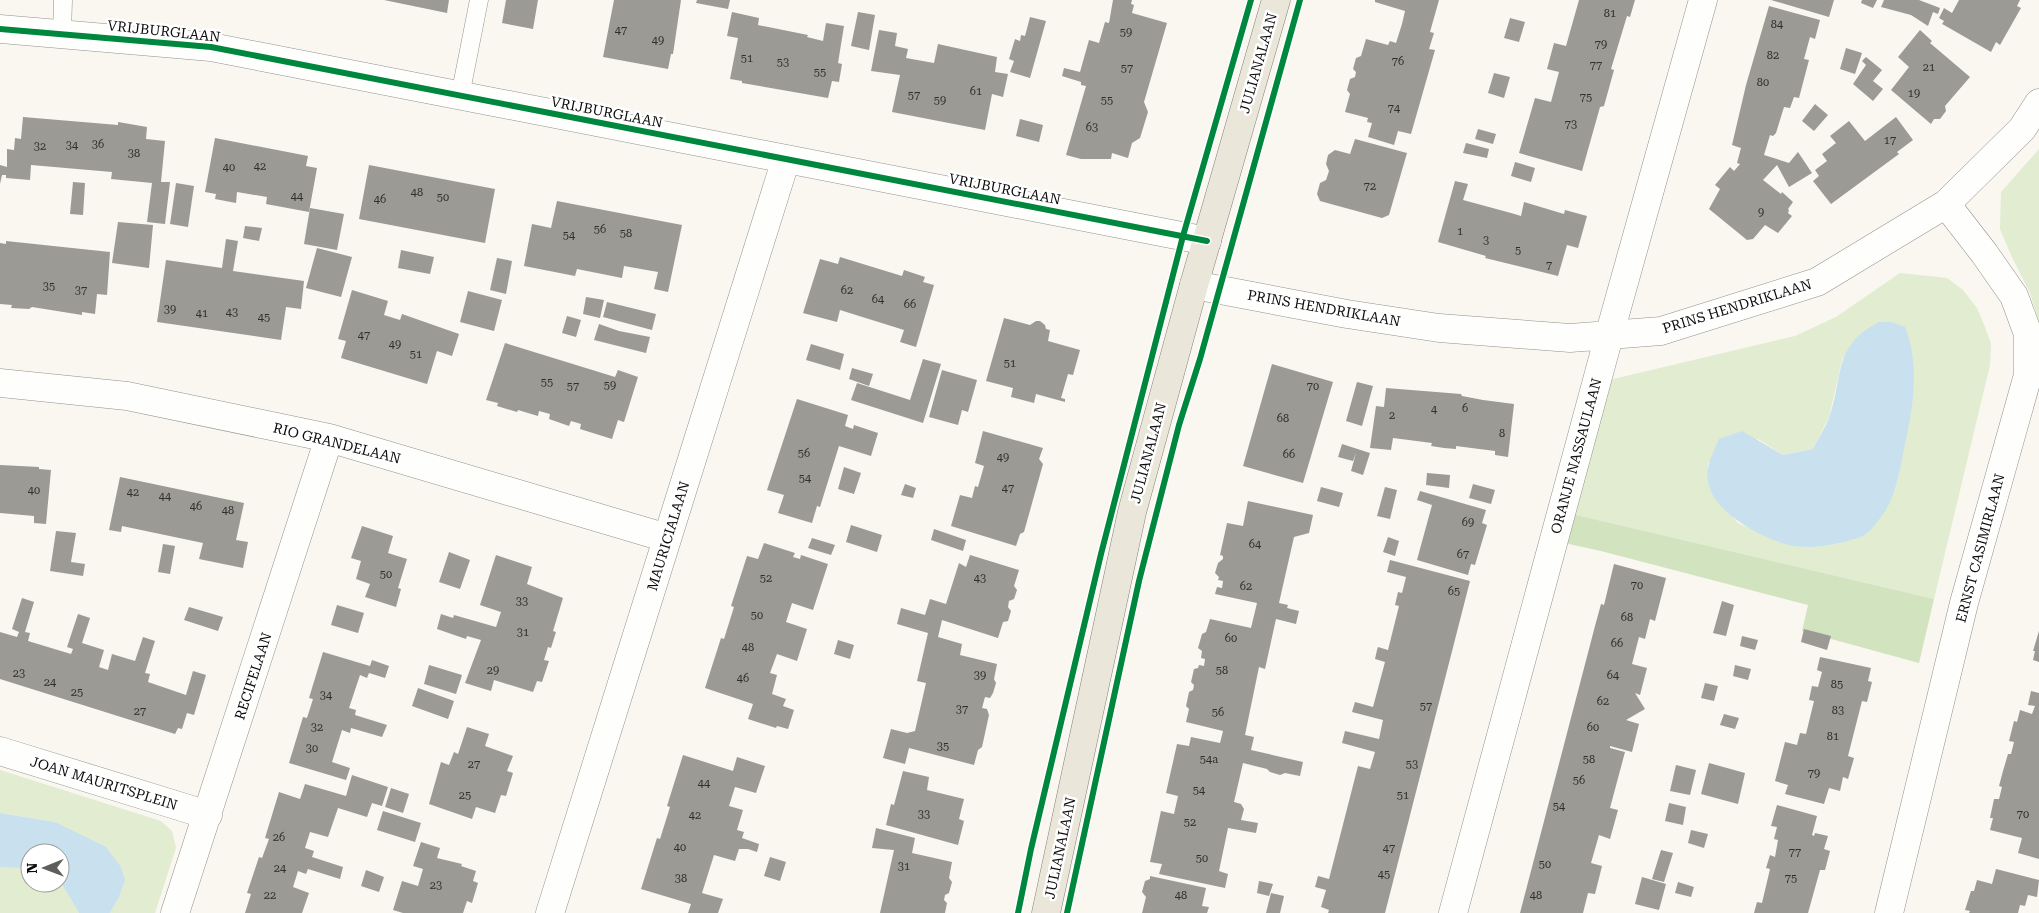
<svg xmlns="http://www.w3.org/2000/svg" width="2039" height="913" font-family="'Roboto Serif',serif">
<rect width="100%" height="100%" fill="#f9f7ef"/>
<path fill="#e1ecd1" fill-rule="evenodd" d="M2039,149V332L2036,313L2030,293L2011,255L2000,229L2001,192Z
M1900,273L1947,278L1963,290L1977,308L1985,327L1991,344L1990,365L1934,599L1572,514L1605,381L1795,336L1836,317ZM1843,356L1862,537L1832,545L1813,547L1786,544L1738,523L1709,487L1708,463L1758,439L1783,455L1813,449L1829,417Z
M0,770L161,821L172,831L176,848L155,913H110L118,899L55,822L0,813Z
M2,866L30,868V883H60V881L79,913H0V867Z"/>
<path fill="#d2e3c0" d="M1572,514L1934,599L1919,663L1802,631L1808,605L1601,551L1564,543Z"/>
<path fill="#c9e1ef" d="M1879,322H1891L1905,327C1919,360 1914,404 1906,439C1902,459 1896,498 1883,514C1878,521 1870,532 1863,536C1859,539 1852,539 1848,541C1829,546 1805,550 1785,544C1759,536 1717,514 1709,486C1704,469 1712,455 1719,439L1742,431L1783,455L1813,449C1818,439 1825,428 1829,418C1844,377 1832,346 1879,322Z
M0,813L55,822L106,847L121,867L125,880L118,899L110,913H79L60,881V853H30V868L0,867Z"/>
<path fill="#9c9a95" d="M384,0H449L447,13Z
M506,0H538L533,29L502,23Z
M614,0H681L673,54H671L668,69L603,57Z
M697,0H730L728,9L696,3Z
M1113,0H1132L1131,4L1134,5L1132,13L1167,23L1144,102L1148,112L1140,138L1132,143L1128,158L1112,153L1111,159H1081L1066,155L1086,86L1081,85V82L1062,76L1064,68L1080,72L1089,40L1099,43L1105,22L1109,23Z
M1375,0H1439L1430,32L1434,33L1429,49L1435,50L1411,134L1398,131L1394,145L1368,137L1372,123L1367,122L1368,118L1345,112L1350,94L1347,90L1350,79L1355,77L1356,72L1353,69L1356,58L1361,56L1366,39L1388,45L1390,41L1396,43L1402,24L1405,11L1375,2Z
M1579,0H1635L1630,17L1627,16L1611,69L1614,70L1604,106L1600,107L1582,171L1519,153L1535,98L1551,102L1559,72L1547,69L1554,43L1566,46Z
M1771,0H1834L1829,17Z
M1862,0H1877L1873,8L1861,3Z
M1884,0H1919L1940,8L1938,14L1933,12L1928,26L1911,15L1881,7Z
M1959,0H2020L2017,6L2021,8L2000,45L1996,42L1991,52L1944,25L1942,24L1944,21L1939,18L1944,8L1952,13Z
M1769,6L1820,20L1815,39L1810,37L1804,59L1809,60L1799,98L1794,97L1790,108L1784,107L1776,133L1773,136L1770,135L1764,155L1789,163L1798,152L1812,173L1789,187L1777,165L1763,180L1781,194L1782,192L1793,202L1788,209L1789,210L1788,213L1792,216L1778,233L1765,225L1753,239L1747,240L1709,209L1720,189L1715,185L1730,167L1734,171L1740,164L1737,163L1741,148L1732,145L1746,85Z
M732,12L759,18L758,25L808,35L807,37L823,41L826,23L844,26L838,63L842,64L839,82L832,81L828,98L742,83V81L730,79L738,38L727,36Z
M858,12L875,15L869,50L851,46Z
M1030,17L1046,21L1030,78L1010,72L1014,61L1009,59L1015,39L1020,41L1021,35L1025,36Z
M1510,18L1525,22L1519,42L1504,38Z
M879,30L897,33L895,46L908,49L906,58L934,63L938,44L997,57L995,72L1008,74L1003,97L992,94L985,130L892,112L900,75L871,71Z
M1920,30L1932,41L1930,43L1970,77L1945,106L1946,111L1940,119H1934L1931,124L1891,90L1909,67L1898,57Z
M1846,48L1862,53L1855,74L1840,69Z
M1866,57L1882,70L1873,81L1883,89L1873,101L1853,84L1866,65L1862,61Z
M1494,73L1510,77L1504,98L1488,93Z
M1815,104L1828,115L1814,131L1802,121Z
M23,117L118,125V122L147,127L146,139L165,141L161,182H170L165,224L147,222L152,183L111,179L112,172L31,165L30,180L6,178V175H2L0,184V165L7,167V149L14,150L15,138L21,139Z
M1896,117L1913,140L1897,152L1899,154L1831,204L1813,181L1819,176L1815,170L1827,161L1822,154L1836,143L1830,136L1849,121L1865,141Z
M1020,119L1043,125L1039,142L1016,136Z
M1478,129L1496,134L1493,144L1475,139Z
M215,138L308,156L306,166L317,168L309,212L266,204L267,197L237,192L236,203L215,199L216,194L205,192Z
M1355,139L1407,153L1389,215L1382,218L1320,201L1317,194L1320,183L1326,180L1329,171L1326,164L1328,155L1335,150L1350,154Z
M1466,143L1489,149L1487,158L1463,153Z
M1515,162L1535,168L1531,182L1511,176Z
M369,165L495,189L485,243L359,219Z
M1455,181L1468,184L1463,200L1511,213L1521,216L1524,202L1564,214L1565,210L1587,216L1578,248L1567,245L1558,276L1485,258L1486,256L1438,242Z
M73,182L85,183L83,215L70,214Z
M176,183L194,186L188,227L170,224Z
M557,201L682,225L668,292L654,289L658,272L624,266L622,278L577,269L575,276L524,266L532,224L551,228Z
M310,208L344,214L337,250L304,244Z
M118,222L153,225L149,268L112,263Z
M245,226L262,228L259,241L243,238Z
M226,239L238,241L233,271L304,281L301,309L286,307L281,340L157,322L166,260L222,268Z
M6,241L110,252L107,295L97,294L95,314L82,312V315L32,307L29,309L11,308L12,305L0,304V243L6,244Z
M317,248L352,257L341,297L306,288Z
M401,250L434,257L430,274L398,268Z
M840,257L902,276L904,270L925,277L923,282L934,285L916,347L900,342L904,330L840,310L837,322L803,313L820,259L838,264Z
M497,258L512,261L506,294L490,290Z
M352,290L388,301L384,315L400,320L402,314L459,334L452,356L437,351L427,384L341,358L346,341L338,339Z
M468,291L502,300L494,331L460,322Z
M586,297L604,300L600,318L583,314Z
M607,302L656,314L652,330L603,317Z
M567,316L581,320L576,337L562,333Z
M1004,318L1030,325L1036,321H1040L1045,325L1046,329L1050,330L1048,341L1080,350L1073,375L1068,374L1061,398L1065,399V402L1036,394L1034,403L1011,397L1013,388L986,381Z
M599,324L619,331L650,337L646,353L594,340Z
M505,343L615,377L618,370L638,377L624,422L618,420L612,439L580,429L581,424L571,421L569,426L549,419L550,414L539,411L538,416L518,410L517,412L497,406L498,403L486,400Z
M811,344L844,354L840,370L806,360Z
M923,359L941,364L923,423L851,400L857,383L910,400Z
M1272,364L1333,382L1303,483L1243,466Z
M852,368L873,374L869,386L849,379Z
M942,370L977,380L968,412L962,410L958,425L929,417Z
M1357,382L1373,386L1362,426L1346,421Z
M1386,388L1461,394L1462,396L1483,400L1514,404L1508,457L1495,455V451L1456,446V449L1444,448L1431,446L1432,443L1393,438L1391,450L1370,448L1376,406L1384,407Z
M797,399L848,415L845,426L853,429L854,425L878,433L871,456L839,446L820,507L817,506L812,523L778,513L784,495L767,490Z
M983,431L1043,448L1039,459L1043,464L1024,532L1020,534L1016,546L951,526L960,495L972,498L975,486L978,487L984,466L975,463Z
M1342,444L1370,453L1363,475L1351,471L1356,453L1353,461L1338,457Z
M0,465L39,467V469L51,470L46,524L34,523V516L0,513Z
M844,467L861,473L854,494L838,489Z
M1427,473L1450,475L1449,488L1426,485Z
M120,477L244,503L236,540L248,542L243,568L199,559L203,543L122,526L121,532L109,530Z
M905,484L916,488L913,498L901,495Z
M1473,484L1495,490L1491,504L1469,498Z
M1321,487L1343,493L1339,507L1317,501Z
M1385,487L1397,490L1390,519L1377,516Z
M1420,491L1486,510L1482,523L1487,525L1475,565L1471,564L1468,575L1417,560L1432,505L1417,500Z
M1248,501L1313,515L1309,533L1294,537L1279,603L1288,605L1287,608L1299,611L1296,624L1276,619L1265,669L1259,667L1245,735L1254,737L1251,750L1303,762L1300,776L1285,773L1280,775L1270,772L1267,769L1243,763L1234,802L1241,804L1244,809L1241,820L1258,823L1256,833L1228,828L1219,871L1228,874L1225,888L1159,874L1162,864L1150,862L1161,811L1174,814L1178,796L1166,793L1177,744L1189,746L1191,737L1220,743L1223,731L1186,722L1189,709L1186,706L1189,692L1193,690L1194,685L1191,682L1194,669L1198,668L1199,665L1204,666L1205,659L1201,658L1202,651L1198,648L1202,634L1206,632L1210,619L1251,628L1257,603L1215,594L1217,587L1222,588L1223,581L1218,580L1219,577L1215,573L1218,563L1223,559V556L1220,555L1227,523L1243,526Z
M851,525L882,535L877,552L846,542Z
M362,526L393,536L388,553L407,559L398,588L401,589L396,607L365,597L370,584L356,579L361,561L351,558Z
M934,529L966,540L963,551L931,540Z
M56,531L76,533L71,562L85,564L83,576L50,571Z
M1388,537L1399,541L1395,556L1383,552Z
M812,538L835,545L831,555L808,548Z
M764,543L795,553L793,557L800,559L801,555L828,564L813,610L792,603L786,622L807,629L797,661L777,654L770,673L777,675L772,694L786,699L783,706L794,710L788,729L777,726L776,728L748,719L753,704L705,688L721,638L724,639L734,607L731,606L747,556L758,559Z
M163,544L175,546L170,574L158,572Z
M449,552L470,560L460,589L439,582Z
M496,555L532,567L527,584L563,598L553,631L556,632L551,648L548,647L544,660L549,661L542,682L537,681L533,692L494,680L491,691L465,683L481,640L467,636L466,639L437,629L441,614L453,618L454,615L496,627L501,612L480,605Z
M970,555L1019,570L1014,586L1017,590L1014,599L1009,601L1008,607L1011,611L1008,621L1003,622L998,638L942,620L938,637L962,644L960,655L997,664L994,679L996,683L993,693L990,698L985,697L982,708L987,709L989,715L982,747L978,750L974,765L909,748L905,764L883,758L891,729L907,733L915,731L926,683L917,681L928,633L897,624L901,608L925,615L930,599L946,604L959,563L966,567Z
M1390,560L1470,581L1385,913H1328L1329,910L1321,907L1326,890L1315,887L1318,876L1329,879L1358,766L1370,769L1375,752L1342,743L1345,731L1379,739L1383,720L1352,712L1355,702L1373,707L1385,662L1375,659L1377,650L1378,647L1388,650L1399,606L1395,605L1398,592L1402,593L1406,577L1387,572Z
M1614,564L1666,578L1655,621L1650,619L1645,639L1639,637L1632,664L1647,668L1640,695L1635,693L1645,709L1626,720L1639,724L1632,752L1610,746V748L1625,752L1610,808L1618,810L1610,839L1599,835L1591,863L1602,866L1595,894L1588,893L1583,913H1520L1595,626L1601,604L1604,605Z
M22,598L34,602L25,632L30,633L28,641L71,654L73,649L67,647L78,614L90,618L82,643L104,650L99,667L108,670L112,654L135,661L143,637L155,641L145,673L150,674L148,682L186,695L193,671L206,675L194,715L187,713L182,729L178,728L175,734L0,679V632L17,637L19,632L12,629Z
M1722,601L1734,605L1726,636L1713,633Z
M337,605L364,613L358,633L331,625Z
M189,607L223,617L218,631L184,620Z
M1804,629L1831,636L1827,650L1801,642Z
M2039,631V662L2033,660L2035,651H2033Z
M1742,636L1758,640L1755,650L1740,646Z
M838,640L854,645L850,659L834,654Z
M323,652L370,666L372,660L389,666L385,678L369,673L367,678L360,675L349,708L356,710L355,715L387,725L382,737L351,728L350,733L342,730L332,762L350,768L346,780L289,763L303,717L307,718L313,699L309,698Z
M1820,657L1871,668L1868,681L1872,682L1867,702L1862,701L1848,756L1854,758L1848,779L1843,777L1840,791L1829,788L1824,804L1785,794L1788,785L1775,781L1785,742L1797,745L1800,733L1806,734L1814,701L1809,700L1812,686L1818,687L1822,672L1817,670Z
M429,665L462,675L456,694L424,684Z
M1735,665L1751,669L1748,680L1733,676Z
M1705,683L1718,686L1714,701L1701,698Z
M418,688L454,701L448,719L412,706Z
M2031,691L2039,693V859L2018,853L2022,838L1990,830L1993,818H1990L1994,799H1999L2002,787L1999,786L2003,771L2008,754H2011L2014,742L2009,741L2014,721L2017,722L2020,710L2032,714L2035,706L2028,705Z
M1724,714L1739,718L1735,729L1720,725Z
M467,727L489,734L485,746L513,756L507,771L513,773L506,796L501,795L495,813L476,807L472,819L429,804L441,762L449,765L454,752L458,754Z
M683,755L733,771L737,757L765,766L756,793L735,787L729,806L743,810L737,830L744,832L742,838L759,844L757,852L748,849H739L735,861L714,855L702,893L723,899L718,913H688L691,904L641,889L657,838L660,839L670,807L667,806Z
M1709,763L1745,773L1738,804L1701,794Z
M1676,765L1696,770L1690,795L1670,791Z
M903,771L929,777L927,790L964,799L959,819L964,821L958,845L886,825L891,804L894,805Z
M352,775L388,787L382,806L372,803L367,817L338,808L328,837L310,832L305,848L314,851L312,857L343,867L340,879L308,869L306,874L298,871L293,887L309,893L302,913H245L251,894L247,893L259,857L262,858L269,839L265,838L279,792L300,799L305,784L346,796Z
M391,788L409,794L403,813L385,807Z
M1669,803L1686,807L1683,825L1665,821Z
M1777,805L1817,816L1812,835L1814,836L1815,833L1828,836L1824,849L1830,851L1825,870H1820L1808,913H1754L1757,902L1762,903L1770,869L1766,868L1770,855L1775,857L1778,840L1774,839L1777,827L1771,826Z
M383,811L421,823L415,842L377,830Z
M876,828L915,838L912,853L952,862L949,878L952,882L949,893L945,895L944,900L947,903L945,913H880L894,850L872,848Z
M1691,830L1708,834L1704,848L1688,843Z
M421,842L440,848L437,858L462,864L461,866L476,871L473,881L478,883L472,903L467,901L463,913H403L393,910L402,881L418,886L423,869L413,866Z
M1661,850L1673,853L1664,882L1652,879Z
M770,857L786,862L780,881L764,876Z
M1996,869L2039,880L2037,897L2028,895L2025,906L2020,905L2018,913H1969L1970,911L1965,910L1971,891H1974L1977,880L1992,884Z
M366,870L384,877L379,892L361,886Z
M1150,876L1206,888L1202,906L1209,907L1207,913H1142L1146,897L1142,892L1145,881L1150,879Z
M1642,877L1666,884L1659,910L1635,904Z
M1259,881L1273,884L1269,896L1257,893Z
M1678,882L1694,887L1691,897L1675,893Z
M1271,893L1284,896L1280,913H1266Z"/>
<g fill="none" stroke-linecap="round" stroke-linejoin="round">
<g stroke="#92918e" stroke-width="19">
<path id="service" d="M62,34L63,0
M460,96L479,0"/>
</g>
<g stroke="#92918e" stroke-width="29">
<path id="minor" d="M0,29L211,47L1207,241
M1194,285L1347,314L1439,328L1570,338L1661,331L1817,282L1946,204L2022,129L2039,103
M0,383L127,396L329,438L667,538
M0,751L208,815
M175,913L329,438
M550,913L786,159
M1453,913L1609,336L1703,0
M1889,913L1964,603L2028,375V334L2014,296L1984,253L1946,204"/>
</g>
<g stroke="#7f7f7b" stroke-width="29">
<path id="primary" d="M1046,913L1132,512L1194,285L1276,0"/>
</g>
<use href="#service" stroke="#fefefd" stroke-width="18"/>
<use href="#minor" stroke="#fefefd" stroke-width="28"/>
<use href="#primary" stroke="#eae6d9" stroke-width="28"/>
<g stroke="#fff" stroke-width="9">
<path id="cycleway" d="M0,29L211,47L1207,241
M1018,913L1031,849L1101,554L1183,236L1251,0
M1067,913L1139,581L1179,425L1200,359L1300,0"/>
</g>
<use href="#cycleway" stroke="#00873e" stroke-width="6"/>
</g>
<g text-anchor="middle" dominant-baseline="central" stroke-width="5" stroke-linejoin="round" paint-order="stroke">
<g font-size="11" fill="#2f2f2e">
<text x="1610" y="13">81</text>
<text x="1777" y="24">84</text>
<text x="621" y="30">47</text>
<text x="1126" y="32">59</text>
<text x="658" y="40">49</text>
<text x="1601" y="44">79</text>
<text x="1773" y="55">82</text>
<text x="747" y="58">51</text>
<text x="1398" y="61">76</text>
<text x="783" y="62">53</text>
<text x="1596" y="65">77</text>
<text x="1929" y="67">21</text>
<text x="1127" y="68">57</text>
<text x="820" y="72">55</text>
<text x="1763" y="82">80</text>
<text x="976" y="91">61</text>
<text x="1914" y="93">19</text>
<text x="914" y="95">57</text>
<text x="1586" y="97">75</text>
<text x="940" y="100">59</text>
<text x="1107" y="100">55</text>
<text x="1394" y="108">74</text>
<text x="1571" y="124">73</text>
<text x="1092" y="127">63</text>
<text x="1890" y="140">17</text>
<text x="98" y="144">36</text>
<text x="72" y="145">34</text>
<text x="40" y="146">32</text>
<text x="134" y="153">38</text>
<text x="260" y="166">42</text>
<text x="229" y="167">40</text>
<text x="1370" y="186">72</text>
<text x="417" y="192">48</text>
<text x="297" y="196">44</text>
<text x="443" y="197">50</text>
<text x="380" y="199">46</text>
<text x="1761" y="212">9</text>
<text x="600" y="229">56</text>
<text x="1460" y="231">1</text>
<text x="626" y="233">58</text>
<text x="569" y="235">54</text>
<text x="1486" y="240">3</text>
<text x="1518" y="250">5</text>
<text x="1549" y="265">7</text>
<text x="49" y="286">35</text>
<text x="81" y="290">37</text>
<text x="847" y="290">62</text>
<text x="878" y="299">64</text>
<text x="910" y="304">66</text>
<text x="170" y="309">39</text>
<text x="232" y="312">43</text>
<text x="202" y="313">41</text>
<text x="264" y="317">45</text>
<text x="364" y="335">47</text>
<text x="395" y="344">49</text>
<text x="416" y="354">51</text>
<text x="1010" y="363">51</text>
<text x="547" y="382">55</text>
<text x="610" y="385">59</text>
<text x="573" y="386">57</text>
<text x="1313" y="386">70</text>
<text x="1465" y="408">6</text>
<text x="1434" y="409">4</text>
<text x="1392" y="415">2</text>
<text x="1283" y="418">68</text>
<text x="1502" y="433">8</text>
<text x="804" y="453">56</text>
<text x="1289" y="454">66</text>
<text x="1003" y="457">49</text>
<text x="805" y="478">54</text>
<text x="1008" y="488">47</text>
<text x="34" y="490">40</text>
<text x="133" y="492">42</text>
<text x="165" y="496">44</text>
<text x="196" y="506">46</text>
<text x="228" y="510">48</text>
<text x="1468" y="522">69</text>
<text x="1255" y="544">64</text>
<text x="1463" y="554">67</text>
<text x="386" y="574">50</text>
<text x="766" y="578">52</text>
<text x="980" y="578">43</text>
<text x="1637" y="585">70</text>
<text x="1246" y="586">62</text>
<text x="1454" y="591">65</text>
<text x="522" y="601">33</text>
<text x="757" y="615">50</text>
<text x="1627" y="617">68</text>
<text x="523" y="632">31</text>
<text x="1231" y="638">60</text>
<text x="1617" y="643">66</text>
<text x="748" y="647">48</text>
<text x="493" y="670">29</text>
<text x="1222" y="670">58</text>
<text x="19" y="673">23</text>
<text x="980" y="675">39</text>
<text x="1613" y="675">64</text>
<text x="743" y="678">46</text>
<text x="50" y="682">24</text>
<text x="1837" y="684">85</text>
<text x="77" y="692">25</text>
<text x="326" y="695">34</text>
<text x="1603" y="701">62</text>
<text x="1426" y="706">57</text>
<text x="962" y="709">37</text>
<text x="1838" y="710">83</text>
<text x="140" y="711">27</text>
<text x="1218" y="712">56</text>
<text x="317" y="727">32</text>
<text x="1593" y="727">60</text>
<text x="1833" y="736">81</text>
<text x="943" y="746">35</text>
<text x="312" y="748">30</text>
<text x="1209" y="759">54a</text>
<text x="1589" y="759">58</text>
<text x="474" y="764">27</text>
<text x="1412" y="764">53</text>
<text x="1814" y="773">79</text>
<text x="1579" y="780">56</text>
<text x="704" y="783">44</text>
<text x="1199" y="790">54</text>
<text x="465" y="795">25</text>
<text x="1403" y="795">51</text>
<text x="1559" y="806">54</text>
<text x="924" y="814">33</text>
<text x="2023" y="814">70</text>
<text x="695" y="815">42</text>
<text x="1190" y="822">52</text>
<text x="279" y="837">26</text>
<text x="680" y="847">40</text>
<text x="1389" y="848">47</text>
<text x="1795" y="852">77</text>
<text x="1202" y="858">50</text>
<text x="1545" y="864">50</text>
<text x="904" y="866">31</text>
<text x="280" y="868">24</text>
<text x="1384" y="874">45</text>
<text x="681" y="878">38</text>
<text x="1791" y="878">75</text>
<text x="436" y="885">23</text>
<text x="270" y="895">22</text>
<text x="1181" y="895">48</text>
<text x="1536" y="895">48</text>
</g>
<g font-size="14" fill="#0b0b0b" stroke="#fff">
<text transform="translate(164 31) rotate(6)">VRIJBURGLAAN</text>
<text transform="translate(1258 63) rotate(-74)">JULIANALAAN</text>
<text transform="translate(607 112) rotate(11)">VRIJBURGLAAN</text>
<text transform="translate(1005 189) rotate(11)">VRIJBURGLAAN</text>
<text transform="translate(1737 306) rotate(-17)">PRINS HENDRIKLAAN</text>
<text transform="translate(1324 308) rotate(10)">PRINS HENDRIKLAAN</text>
<text transform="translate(337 443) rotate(14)">RIO GRANDELAAN</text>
<text transform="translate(1148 453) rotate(-75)">JULIANALAAN</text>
<text transform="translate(1576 456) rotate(-75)">ORANJE NASSAULAAN</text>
<text transform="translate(668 536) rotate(-73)">MAURICIALAAN</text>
<text transform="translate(1980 548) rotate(-75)">ERNST CASIMIRLAAN</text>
<text transform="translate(253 676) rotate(-72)">RECIFELAAN</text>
<text transform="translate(104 783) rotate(17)">JOAN MAURITSPLEIN</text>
<text transform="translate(1060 848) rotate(-78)">JULIANALAAN</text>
</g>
</g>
<g transform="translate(45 868) rotate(269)"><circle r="24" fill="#ffffff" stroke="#9d9d9d"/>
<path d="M0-4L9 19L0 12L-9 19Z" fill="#5e5e5b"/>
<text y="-8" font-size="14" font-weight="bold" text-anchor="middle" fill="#0b0b0b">N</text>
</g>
</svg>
